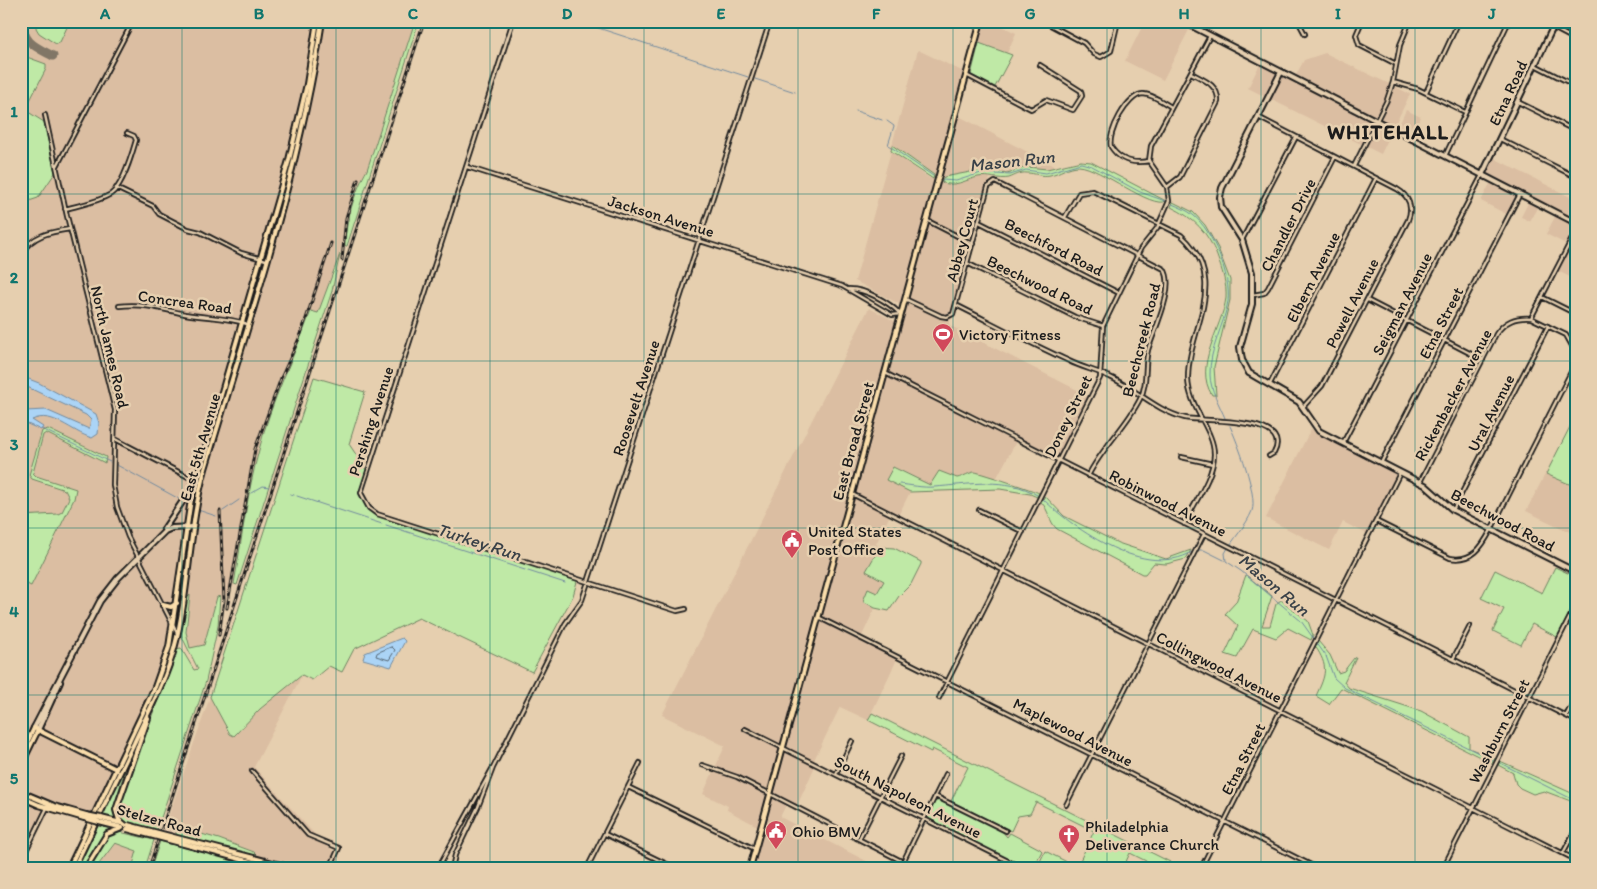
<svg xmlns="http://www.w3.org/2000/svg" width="1597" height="889" font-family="Itim,sans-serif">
<rect width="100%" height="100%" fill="#e6cfaf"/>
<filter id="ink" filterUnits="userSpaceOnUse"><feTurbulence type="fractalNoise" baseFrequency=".02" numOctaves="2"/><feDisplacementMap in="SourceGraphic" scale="10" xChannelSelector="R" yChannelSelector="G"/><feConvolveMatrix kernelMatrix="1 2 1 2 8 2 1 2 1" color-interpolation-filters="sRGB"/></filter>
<g filter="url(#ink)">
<path fill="#dbbea2" d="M21,21H415L367,170L362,178L344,233L340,254L318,314L311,311L282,380L263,433L252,480L234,584L221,601L220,597L217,598L204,645L198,648H190L186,632L190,596L187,597L179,647L176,649L163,688L146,728L132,767L125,765L102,816L88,823L50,812L28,849L21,845Z
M980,21H992L1016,33L1007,53L975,42Z
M1126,21H1182L1191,26L1163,80L1125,61L1141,29Z
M918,50L966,73L955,114L1056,167L1040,170L1027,167L1007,173L973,171L942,179L934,175L892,145Z
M1325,53L1410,94L1381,154L1248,88L1261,62L1294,79L1304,60Z
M1406,110L1421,117L1410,138L1396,131Z
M891,151L929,178L944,183H960L982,176L990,178L949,325L1091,397L1058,460L1017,440L996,479L974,472L957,478L939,471L930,486L893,467L887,480L910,492L897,518L890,515L876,544L880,547L867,571L884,581L877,593L863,601L875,608L861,638L898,657L868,720L840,707L813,762L816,764L796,808L787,803L780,817L880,868H750L761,828L727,810L728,806L703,794L725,746L662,715L869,308L898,323L903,306L855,281Z
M1492,157L1576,200V280L1556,270L1568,245L1546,234L1556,215L1538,206L1530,221L1521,217L1530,199L1519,194L1508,215L1481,201L1492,180L1483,175Z
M1576,415V535L1526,511Z
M1311,429L1398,473L1367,534L1343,522L1329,550L1266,518Z
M302,675L254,767L318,838L340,857L334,868H253L258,854L219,839L183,829L182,826L175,835L163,832L210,697L230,734Z
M115,843L137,851L132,868H96Z"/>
<path fill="#bfe9a6" stroke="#6e8261" d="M37,21H70L60,42L56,44L39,33L36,28Z
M415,21H419L347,246H345C344,225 356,188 367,170Z
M979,43L1012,55L995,87L971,75Z
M24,56L46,64V69L25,110L44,122L55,173L38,198L26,202L21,200V57Z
M892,145L934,175L933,179L891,151Z
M1081,161L1091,162L1166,201C1152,210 1100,167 1079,166C1068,166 1060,173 1050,175C1041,177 1035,173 1027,173C1020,172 1015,176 1009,178C999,180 988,175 978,177C965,180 954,188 941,182L944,177L981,170L1007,173L1027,167L1047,169Z
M1173,202L1193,212L1205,225L1218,248L1230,280V300L1214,367L1216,395H1212C1193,366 1222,328 1226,298C1227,284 1222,270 1217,256C1208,232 1194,218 1171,207Z
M340,254L332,291L237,585L234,584C242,539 247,493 259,450C271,401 294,357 311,311L318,313Z
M314,377L365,392L349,444L367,471C361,490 359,497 374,512L578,578L573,596L532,672L419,618L354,649L342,672L329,666L312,680L302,675L260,709L234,736L230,734L210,697Z
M1576,415V487L1546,474Z
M48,429L106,457L105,463L46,433L43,435L33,473L36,476L76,489L74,499L31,586L21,581V516L58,514L62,512L69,498L65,490L32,479L29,475L42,431Z
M893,467L930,485L939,471L957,478C963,477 970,472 975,472C981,473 1036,491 1039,493L1037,497L1030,494L1000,489L910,492L886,480Z
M1045,496L1064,516L1118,543L1166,559L1191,550L1186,559L1166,564L1154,563L1145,574H1142L1057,529C1049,522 1049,510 1041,502Z
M880,547L894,548L921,562V564L911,584L899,596L889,611L875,608L863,601L868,589L877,593L884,581L866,571Z
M1555,567L1576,577V600L1557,637L1532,624L1521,645L1493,631L1504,609L1481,598L1495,570L1542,593Z
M1246,575L1272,596L1262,626H1270L1276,604L1281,600L1308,621L1313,635L1311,640L1288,628L1276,638L1253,629L1237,658L1225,654L1238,626L1225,614L1236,602Z
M190,595L186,632L190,648L204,645L217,597L220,596L218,626L206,681L157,830C145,827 118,826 119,810C134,755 159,703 176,649L181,648L194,670L198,669L181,635L186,599Z
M1318,641L1330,655L1338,673L1344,671L1354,658L1356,657L1344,682L1349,688L1421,711L1469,737V748L1495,759L1492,763L1341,688L1329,704L1316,696C1326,674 1329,667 1315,646Z
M872,713L1170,862L1169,864L1177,868H1160L1130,853L1123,868H1037L1045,851L1077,867L1094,831L1036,802L1030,814L1018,816L1011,831L951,801L968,767L932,749L931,752L868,720Z
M1500,761L1576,795V803L1544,791L1533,794L1520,788L1516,784L1513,773L1498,765Z
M127,764L113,809L115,818L102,816Z
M940,800L1002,831L1007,837L1010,833L1040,849L1042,851L1034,866L1026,868L929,819L928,815L934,802Z
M97,825L109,829L83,868H77Z
M181,826L184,827V829L219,839L254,852L258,856L175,835Z
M115,831L154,840L145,868H132L137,851L115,843L96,868H88L106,838Z
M160,841L173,845L254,865L253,868H151Z"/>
<path fill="#abd4f6" stroke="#728a9f" d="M21,376L39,383L96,414L99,423L98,434L92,438C71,432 53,410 32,420L43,427L41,430L23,422L22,416L25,411L46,410L89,429L91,420L86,415L21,384Z
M402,638L405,641L391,667L363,659L365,653Z"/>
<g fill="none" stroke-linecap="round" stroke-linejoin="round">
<path stroke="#556673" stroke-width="1" d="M392,647L395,650L389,660L376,656L377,653Z"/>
<path stroke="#728a9f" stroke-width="1" d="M577,21L748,77
M755,79L795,92
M856,111L882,120
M887,121L894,126L888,145L933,176
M942,180L956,181L981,173L1010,175L1026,170L1046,173L1081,163L1092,166L1140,192L1165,201
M1172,204C1179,207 1187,210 1193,215C1213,231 1231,276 1228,301C1224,326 1209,349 1210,375C1210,389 1220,406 1225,418
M1230,426C1237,441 1258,495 1252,511C1246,526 1233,539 1225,553L1226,561L1241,571L1301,621L1326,656L1334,678L1345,688L1493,760
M42,429L110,462
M115,464L181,500
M899,484C910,485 923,488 934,487C967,485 1007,476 1037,495
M251,493L263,486L269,487
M290,494L294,495
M297,496L382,524
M1043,499C1076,531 1146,579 1192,552
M198,510L216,516
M223,511L239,500
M386,525L565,583
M1197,550H1204L1224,560
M1500,763L1576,801"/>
<path stroke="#817666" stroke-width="9" d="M24,21C20,42 38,48 53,56"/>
<g stroke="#1c1c1c" stroke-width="6">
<path id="street" d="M513,21L361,493L369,508L377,514L677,611L686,609
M1043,21L1084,43L1094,54L1101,57L1111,51L1118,21
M1298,21L1305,34
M1362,21L1356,35L1359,45L1396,64
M1540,21L1576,40
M1535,65L1576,86
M966,75L1031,109L1046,100L1073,110L1082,96L1081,91L1040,65
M1393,82L1418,89L1465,112
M1426,92L1459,21
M1518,102L1576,131
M45,115L67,216L115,410L113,485L117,507L128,537L177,633
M1258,117L1397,189C1409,196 1413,207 1408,220L1322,386L1303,407
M1500,139L1576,177
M1445,156L1509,21
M1149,161C1134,164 1120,161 1111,147C1107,133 1127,95 1143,94C1152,94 1163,102 1171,107
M57,166L133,21
M1354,166L1387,100L1393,82L1400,45L1410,21
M467,167L842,286L892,315L900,314
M1167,187L1180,177L1218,102C1219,85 1204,80 1191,73
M116,188L153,206L159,214L188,229L200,232L241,253L266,260
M65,209C80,205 98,202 111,194C123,186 132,154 136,140L134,136L127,133
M1065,217L1079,193L1093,191L1181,235C1232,281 1187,330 1188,379C1189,408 1214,430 1214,454C1214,477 1194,503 1184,524
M926,220L973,244
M979,222L1119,293
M1242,240L1296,137
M21,254C32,235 50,232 70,229
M967,263L1075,317L1103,326
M849,289C866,289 889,302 900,314
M1253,295L1264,293L1268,288L1335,157
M1542,297L1576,314
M905,299L941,316L947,317L953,314L988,187L995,182L1164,269C1176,287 1154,330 1148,350C1144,366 1148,384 1140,399C1126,427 1103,446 1088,476
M1367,300L1483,360
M956,305C994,324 1031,344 1069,361C1083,368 1098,371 1112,378C1137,390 1157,411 1185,418C1202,422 1294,416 1274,453L1269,456
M119,306C143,303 162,309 185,314C206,318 227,317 247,324
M1531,318L1566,335L1576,353
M885,373L1576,721
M1270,384L1376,178
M115,439L196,481L201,482
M1343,443L1482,175
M1181,457L1213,464
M1381,463L1520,194
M1420,482L1496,334C1505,321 1515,317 1531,318L1576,231
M852,494L1576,860
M979,510L1023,532
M1453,510L1548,326
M1376,521L1450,558C1473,562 1482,547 1491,530L1576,362
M818,617L1317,868
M1453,659L1470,626
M939,698L1100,378L1103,326L1141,248L1157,228L1169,201L1167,187L1149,161L1151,146L1210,36
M1566,716L1576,697
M745,729L1022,868
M702,765L737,777L915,868
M252,771L308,835L339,848L330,868
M836,774L852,741
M628,787L755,849
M935,796L1006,831
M1066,805L1204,534
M605,834L675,868
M859,839L901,756
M1563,853L1576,829
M21,861L47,808
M438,868L492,769
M452,868L455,855L478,807L493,768L565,624L582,600L587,585L770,21
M587,868L640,763
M900,868L946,774
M1201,868L1400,473
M1443,868L1576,605"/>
</g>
<g stroke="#1c1c1c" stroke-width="8">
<path id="secondary" d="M1182,21L1576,223
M1281,72L1222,188L1220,197L1221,207L1242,240L1252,273V304L1240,347L1242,360L1249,373L1299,402L1319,431L1425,485L1453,510L1576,572
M1482,175L1556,21
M164,529L195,483
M34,728L100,601L118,578L165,531L172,528L192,527
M38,730L60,682"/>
</g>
<g stroke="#1c1c1c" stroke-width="8">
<path id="primary" d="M163,605L171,607L177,603
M21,755L34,728L116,769
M21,765L38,730
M21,792L54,806L86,815
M21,797L39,805L84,818
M101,818L121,823
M99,822L119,827
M125,825L119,820L116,810L148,718
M181,839L292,868
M180,843L273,868
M69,868L155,687L169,647L191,499L289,160L307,84L317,21
M74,868C94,826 114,785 134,743C148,712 165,682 174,649C190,590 188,528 205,469C249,321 299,174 322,21
M86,868L107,834L122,828
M750,868L981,21"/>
</g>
<use href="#street" stroke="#e6cfaf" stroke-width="2.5"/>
<use href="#secondary" stroke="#e6cfaf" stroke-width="4"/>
<use href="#primary" stroke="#faddab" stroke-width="4"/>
<g stroke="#1c1c1c" stroke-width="3">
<path id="rail" d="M342,260L346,218L358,180
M227,608L255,449L281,378L301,334L331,243
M219,635L224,600L220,511
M149,868L424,21"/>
</g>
<use href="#rail" stroke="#e6cfaf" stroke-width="1" stroke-dasharray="4" stroke-linecap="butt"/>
<g stroke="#1c1c1c" stroke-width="8" stroke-linecap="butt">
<path id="primary-bridge" d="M86,815L101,818
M84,818L99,822
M128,825L181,839
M127,829L180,843"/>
</g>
<use href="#primary-bridge" stroke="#faddab" stroke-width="4"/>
</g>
</g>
<path fill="none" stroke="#0f766e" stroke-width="1" stroke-opacity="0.55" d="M182,21V868M336,21V868M490,21V868M644,21V868M798,21V868M953,21V868M1107,21V868M1261,21V868M1415,21V868M21,194H1576M21,361H1576M21,528H1576M21,695H1576"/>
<defs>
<g id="stadium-pin" transform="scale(1.125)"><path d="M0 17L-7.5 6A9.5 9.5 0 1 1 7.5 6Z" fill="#d1495b" stroke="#e6cfaf"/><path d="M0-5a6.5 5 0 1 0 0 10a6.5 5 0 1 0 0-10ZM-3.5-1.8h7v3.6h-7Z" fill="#fff"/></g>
<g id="civic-pin" transform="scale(1.125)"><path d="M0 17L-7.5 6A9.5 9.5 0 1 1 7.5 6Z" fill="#d1495b" stroke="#e6cfaf"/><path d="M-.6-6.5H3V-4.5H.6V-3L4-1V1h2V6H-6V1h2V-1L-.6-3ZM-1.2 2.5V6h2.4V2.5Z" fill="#fff"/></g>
<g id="church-pin" transform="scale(1.125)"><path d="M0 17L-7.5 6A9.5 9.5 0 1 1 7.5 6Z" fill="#d1495b" stroke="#e6cfaf"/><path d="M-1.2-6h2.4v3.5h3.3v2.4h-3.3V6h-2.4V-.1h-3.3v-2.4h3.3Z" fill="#fff"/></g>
</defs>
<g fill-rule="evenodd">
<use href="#stadium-pin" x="943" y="334"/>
<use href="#civic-pin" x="792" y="540"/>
<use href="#civic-pin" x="776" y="831"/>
<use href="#church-pin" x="1069" y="835"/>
</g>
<g text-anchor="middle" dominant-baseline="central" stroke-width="5" stroke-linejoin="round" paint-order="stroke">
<g font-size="16" fill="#1c1c1c" stroke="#e6cfaf">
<text transform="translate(1508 93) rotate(-65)">Etna Road</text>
<text transform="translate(661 216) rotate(17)">Jackson Avenue</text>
<text transform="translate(1288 225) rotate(-63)">Chandler Drive</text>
<text transform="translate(962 240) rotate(-75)">Abbey Court</text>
<text transform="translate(1054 247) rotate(27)">Beechford Road</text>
<text transform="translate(1313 277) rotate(-63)">Elbern Avenue</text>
<text transform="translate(1040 285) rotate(26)">Beechwood Road</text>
<text transform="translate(185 302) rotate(8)">Concrea Road</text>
<text transform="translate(1352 303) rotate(-63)">Powell Avenue</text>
<text transform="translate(1402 304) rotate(-63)">Seigman Avenue</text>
<text transform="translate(1441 323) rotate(-63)">Etna Street</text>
<text transform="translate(1141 340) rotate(-76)">Beechcreek Road</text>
<text transform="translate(110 347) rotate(77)">North James Road</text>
<text transform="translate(1453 395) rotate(-62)">Rickenbacker Avenue</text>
<text transform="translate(636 398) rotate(-72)">Roosevelt Avenue</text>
<text transform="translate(1491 413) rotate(-63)">Ural Avenue</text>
<text transform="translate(1068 416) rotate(-64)">Doney Street</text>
<text transform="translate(371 421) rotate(-72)">Pershing Avenue</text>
<text transform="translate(853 441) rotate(-75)">East Broad Street</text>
<text transform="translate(200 447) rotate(-74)">East 5th Avenue</text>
<text transform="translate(1168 503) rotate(27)">Robinwood Avenue</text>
<text transform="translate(1503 520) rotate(28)">Beechwood Road</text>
<text transform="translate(1219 667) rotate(27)">Collingwood Avenue</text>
<text transform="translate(1499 731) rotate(-63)">Washburn Street</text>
<text transform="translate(1073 732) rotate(27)">Maplewood Avenue</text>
<text transform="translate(1243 759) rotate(-63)">Etna Street</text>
<text transform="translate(908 797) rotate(27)">South Napoleon Avenue</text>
<text transform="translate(159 820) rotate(15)">Stelzer Road</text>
</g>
<g font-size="16" fill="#1c1c1c" stroke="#e6cfaf" text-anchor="start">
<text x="959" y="334">Victory Fitness</text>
<text x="808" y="531">United States<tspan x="808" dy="18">Post Office</tspan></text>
<text x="1085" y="826">Philadelphia<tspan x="1085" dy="18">Deliverance Church</tspan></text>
<text x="792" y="831">Ohio BMV</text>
</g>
<g font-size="18" font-style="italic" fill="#394148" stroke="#e6cfaf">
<text transform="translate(1012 161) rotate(-6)">Mason Run</text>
<text transform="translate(479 542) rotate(18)">Turkey Run</text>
<text transform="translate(1274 585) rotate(40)">Mason Run</text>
</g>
<g font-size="21" font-weight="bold" letter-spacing="1" fill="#1c1c1c" stroke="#e6cfaf">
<text x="1388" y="131">WHITEHALL</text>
</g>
</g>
<rect width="1597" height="889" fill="none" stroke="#e6cfaf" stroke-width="55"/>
<rect x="28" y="28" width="1542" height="834" fill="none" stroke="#0f766e" stroke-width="2"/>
<g font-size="16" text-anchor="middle" font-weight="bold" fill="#0f766e">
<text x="105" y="19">A</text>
<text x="259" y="19">B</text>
<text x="413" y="19">C</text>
<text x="567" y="19">D</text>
<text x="721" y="19">E</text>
<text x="876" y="19">F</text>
<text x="1030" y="19">G</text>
<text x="1184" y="19">H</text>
<text x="1338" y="19">I</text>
<text x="1492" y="19">J</text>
<text x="14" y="117">1</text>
<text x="14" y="283">2</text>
<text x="14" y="450">3</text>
<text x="14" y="617">4</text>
<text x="14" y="784">5</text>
</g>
</svg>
